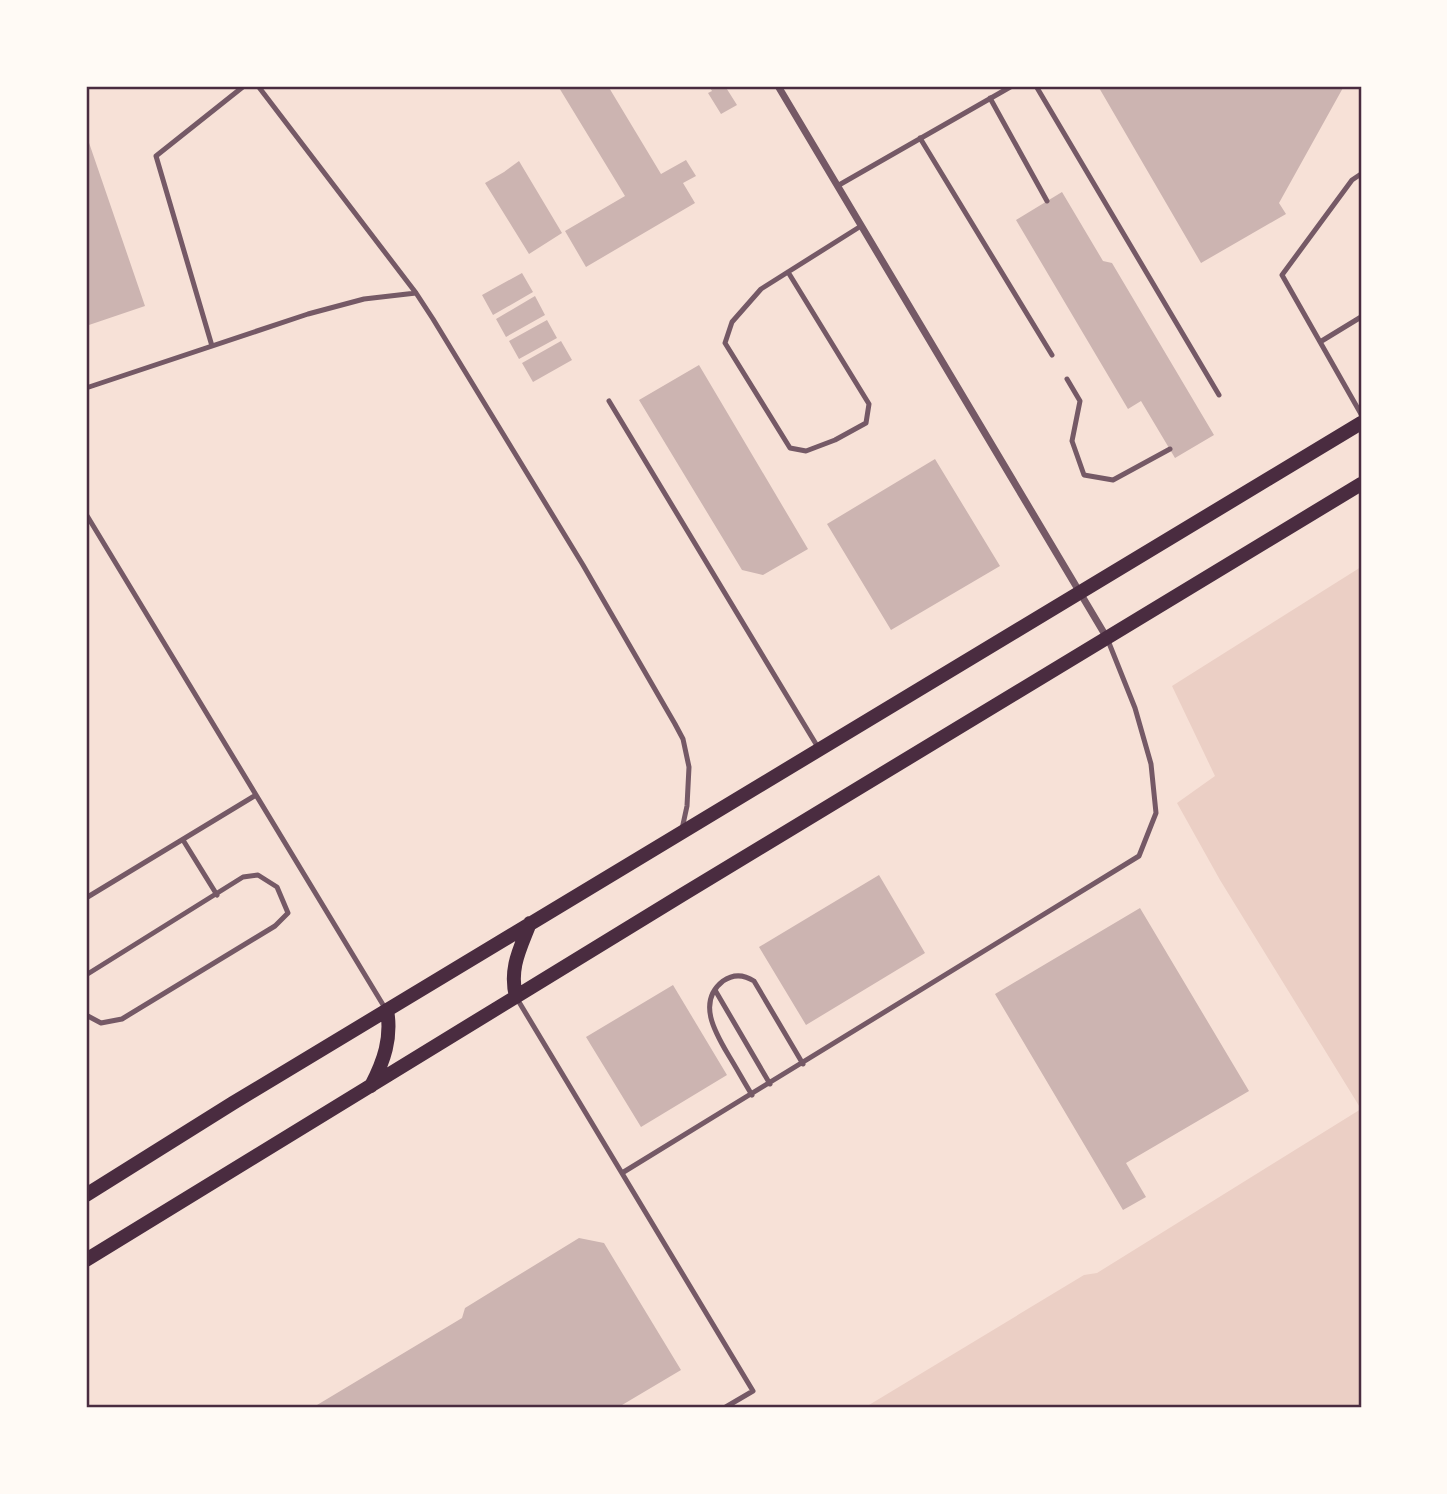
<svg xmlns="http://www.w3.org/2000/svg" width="1447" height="1494" font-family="Cabin,sans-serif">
<rect width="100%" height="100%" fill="#f7e1d7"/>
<path fill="#ebcfc5" d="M1361,567V1408H864L1084,1275L1097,1273L1361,1109L1220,880L1177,803L1215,776L1172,686Z"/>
<path fill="#ccb4b1" d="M558,86H608L661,174L686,160L696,176L683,183L695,203L586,267L565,231L625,196Z
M709,86H725L737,105L721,114L708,93L712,91Z
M1098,86H1344L1279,203L1286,214L1201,263Z
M86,134L145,306L86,326Z
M519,161L562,233L529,254L485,183L504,172Z
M1062,192L1103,261L1112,263L1214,435L1175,458L1141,401L1128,409L1016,220Z
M522,273L533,292L493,315L482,295Z
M535,296L545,315L506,337L496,319Z
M547,320L557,338L519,359L509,341Z
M561,341L572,360L533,382L522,363Z
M699,365L808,549L763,575L742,570L639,400Z
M935,459L1000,566L891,630L827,524Z
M879,875L925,953L806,1025L759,947Z
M1140,908L1249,1091L1126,1163L1146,1197L1123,1210L995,994Z
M673,985L727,1075L641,1127L586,1037Z
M579,1238L604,1243L681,1370L617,1408H312L462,1318L465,1308Z"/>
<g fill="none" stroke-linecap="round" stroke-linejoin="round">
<path stroke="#755966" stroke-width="5" d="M258,86L416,293L433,319L583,565L675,724L683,739L689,767L687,806L682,829
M1036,86L1219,395
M990,98L1047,201
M920,138L1052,355
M1361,174L1352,180L1282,275L1361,414
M839,185L1012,86
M788,272L869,404L866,423L835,440L806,451L790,448L725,343L732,322L761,289L861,226
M1320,342L1361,317
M212,346L156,156L244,86
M1067,379L1080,401L1072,441L1084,475L1113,480L1170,449
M86,388L308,314L364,299L416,293
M609,401L819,749
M86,514L385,1008
M183,840L217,895
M86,898L256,795
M86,975L243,877L258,875L277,887L288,913L275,926L122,1019L101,1023L86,1015
M715,990L770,1084
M516,997L753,1391L724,1408
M752,1095C744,1082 737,1069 729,1056C716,1034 696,1002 723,981C733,974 743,974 754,981L803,1064
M622,1173L1139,856L1156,813L1151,764L1135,708L1107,638
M86,1406L87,1408"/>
<path stroke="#755966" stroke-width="7" d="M778,86L1107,638"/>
<path stroke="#4a2c40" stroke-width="14" d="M516,997C509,968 520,949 530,923
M371,1086C384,1061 392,1038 387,1010
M86,1195L233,1103L1361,423
M86,1260L682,895L1361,484"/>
</g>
<rect width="1447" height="1494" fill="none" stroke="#fffaf5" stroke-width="175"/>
<rect x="88" y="88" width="1272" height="1318" fill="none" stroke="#4a2c40" stroke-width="2.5"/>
</svg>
